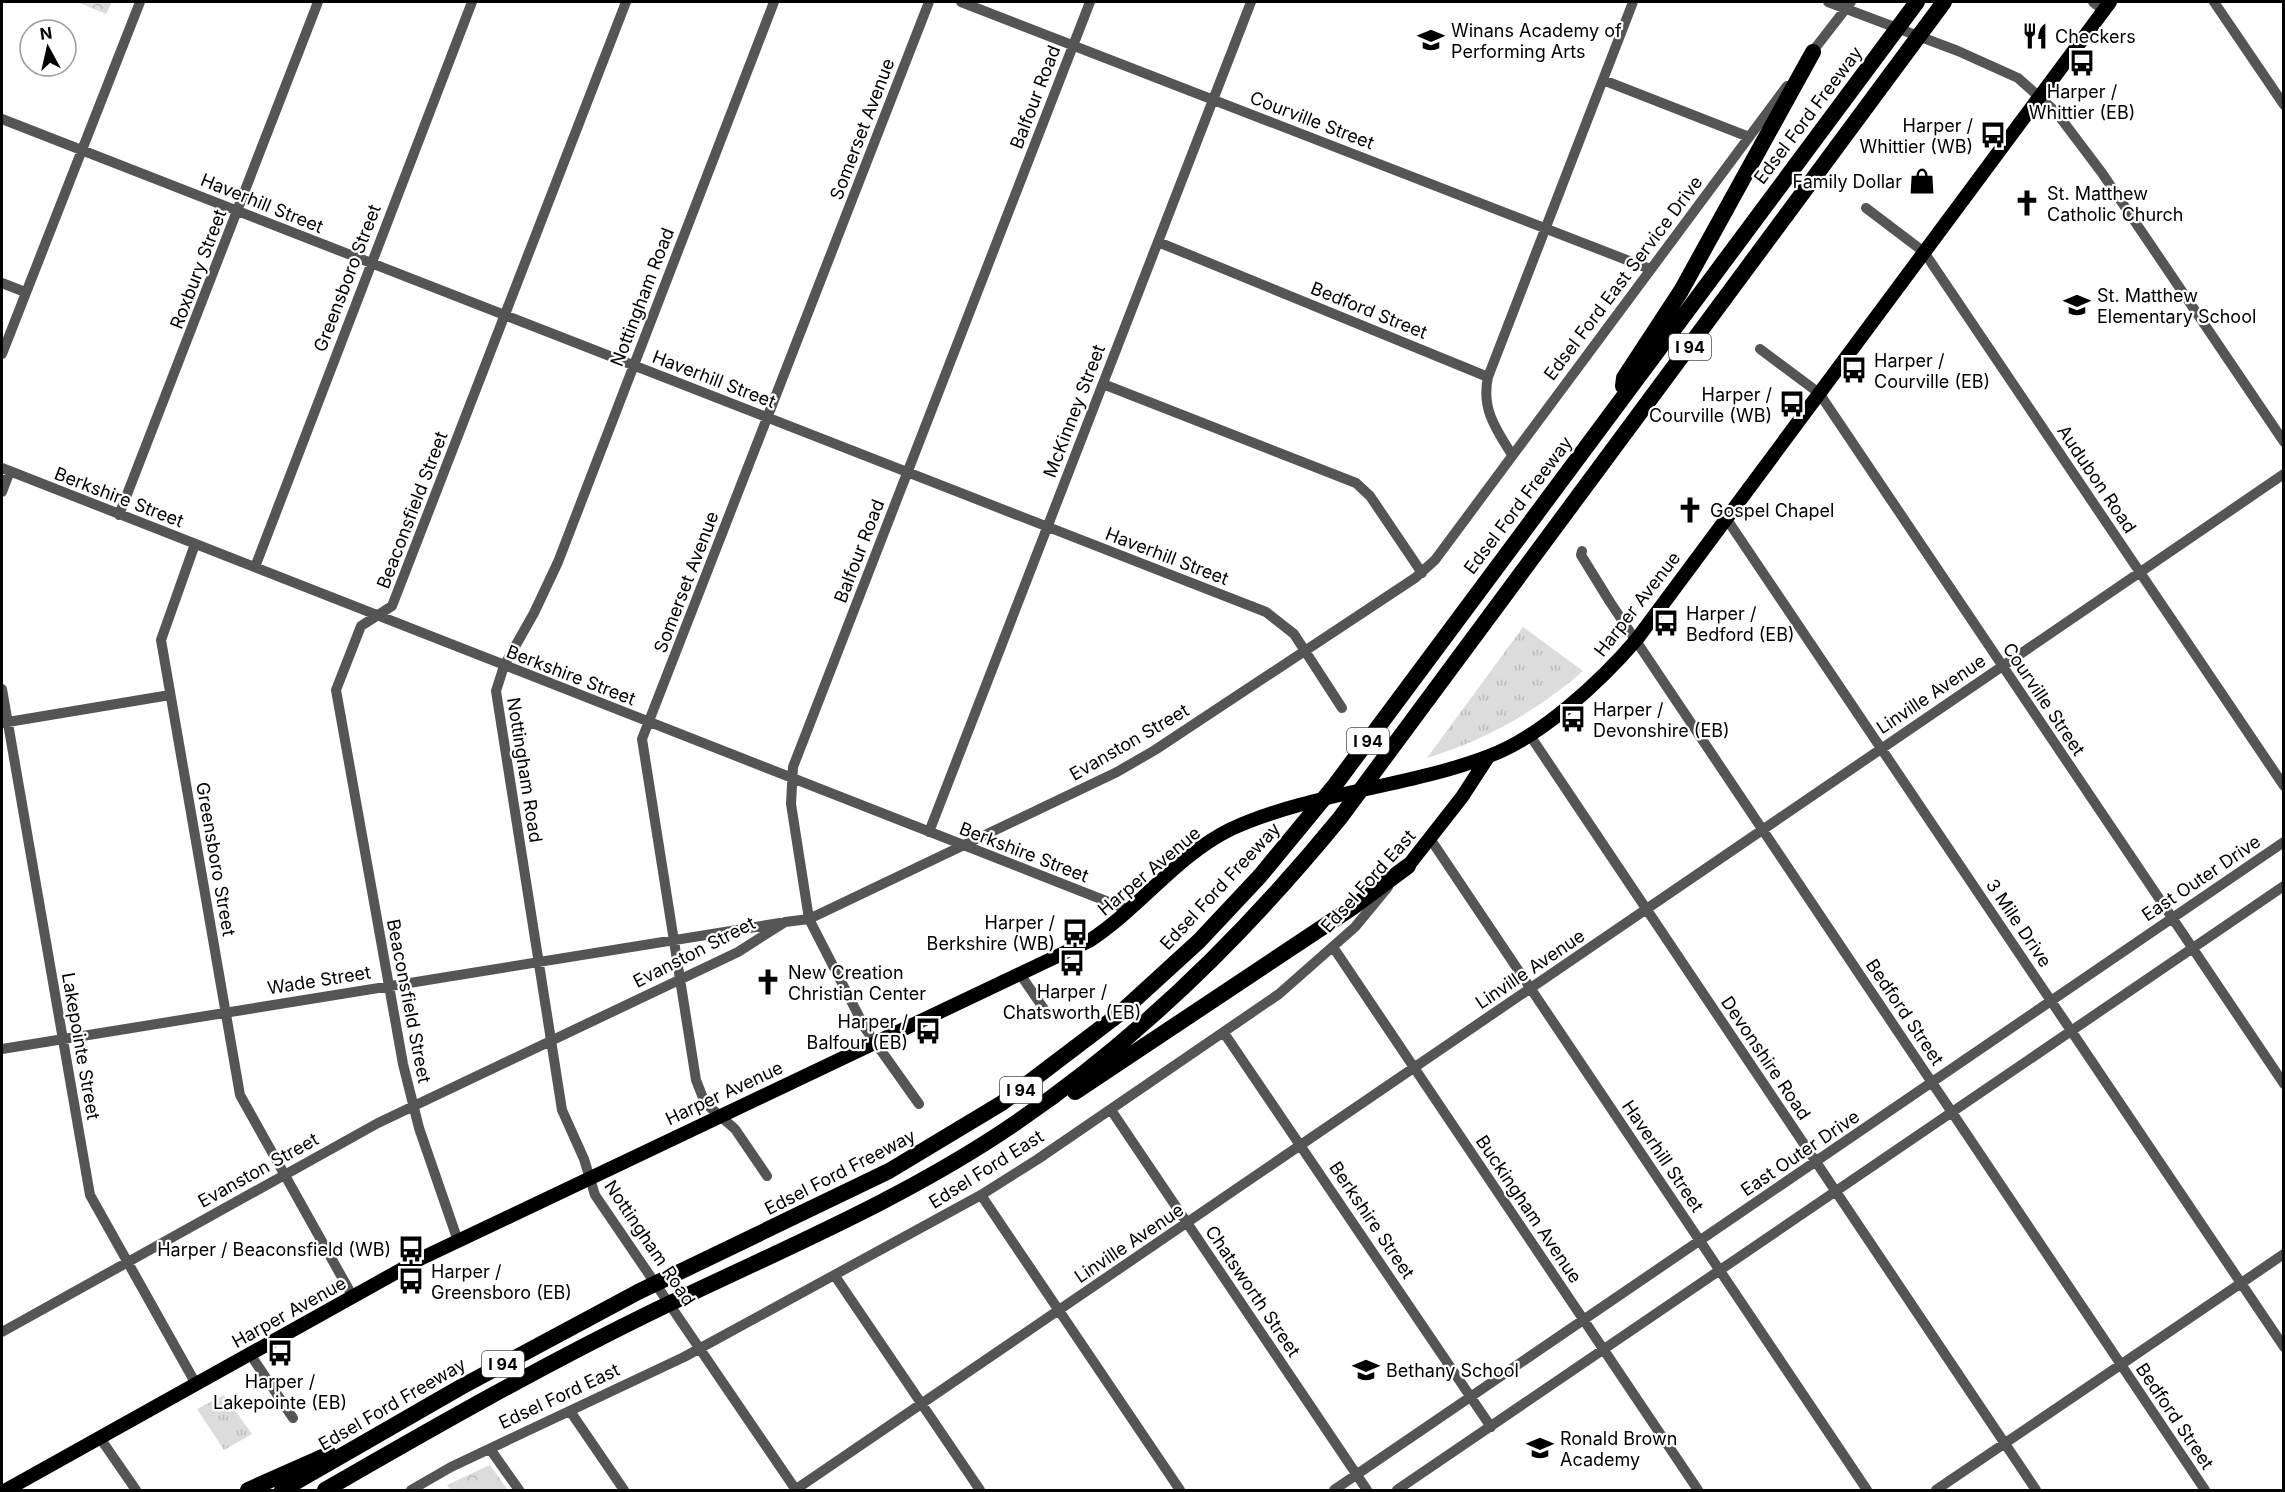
<svg xmlns="http://www.w3.org/2000/svg" width="2285" height="1492" font-family="Inter,sans-serif">
<defs>
<pattern id="grass-tufts" width="24" height="20" patternUnits="userSpaceOnUse" patternTransform="scale(1.5)"><rect width="24" height="20" fill="#dcdcdc"/><path d="M3 7l-1-3M5 7V3M7 7l1-3M15 17l-1-3M17 17v-4M19 17l1-3" fill="none" stroke="#bbb"/></pattern>
<pattern id="park-crowns" width="20" height="18" patternUnits="userSpaceOnUse" patternTransform="scale(1.5)"><rect width="20" height="18" fill="#dcdcdc"/><path d="M2 6a3 3 0 1 1 6 0M12 15a3 3 0 1 1 6 0" fill="none" stroke="#bbb"/></pattern>
</defs>
<rect width="100%" height="100%" fill="#fff"/>
<path fill="url(#grass-tufts)" d="M1523,627L1583,671C1537,711 1486,740 1427,758Z
M224,1395L252,1434L224,1450L197,1409Z"/>
<path fill="url(#park-crowns)" d="M77,2H112L106,14Z
M490,1465L508,1490H451L447,1485Z"/>
<g fill="none" stroke-linecap="round" stroke-linejoin="round">
<path stroke="#555" stroke-width="10" d="M774,2L558,562L534,613L504,666L496,691L562,1110L584,1159L595,1195L796,1490
M961,2L1650,269
M1828,2L1958,51L2018,78L2056,112L2102,173L2284,442
M2093,2L2103,10
M2214,2L2284,105
M1809,56L1851,2
M1603,80L1749,137
M2,119L1266,612L1294,634L1342,708
M1866,208L1924,252L2284,786
M1158,242L1488,377
M2,283L25,292
M1760,349L1819,393L2284,1084
M2,354L140,2
M1103,384L1356,483L1370,496L1422,573
M1512,455C1496,429 1481,409 1488,377L1633,2
M2,468L1129,910
M2,492L10,471
M119,515L318,2
M1726,518L2284,1347
M195,544L161,640L240,1095L353,1297
M1582,551L1581,555L1610,602L2205,1490
M255,567L472,2
M2,689L90,1195L196,1384
M2,723L170,695
M1529,734L2036,1490
M929,832L1251,2
M1431,840L1867,1490
M1333,947L1698,1490
M1020,974L1046,1012
M1224,1033L1491,1427
M2,1049L780,923
M919,1104L865,1028L809,919L791,804L793,767L1090,2
M1111,1110L1367,1490
M767,1176L735,1129L705,1103L696,1080L642,739L929,2
M981,1195L1180,1490
M458,1241L419,1128L403,1064L336,690L361,626L392,606L626,2
M835,1276L980,1490
M2,1332L378,1123L738,952L785,922L809,919L1117,772L1155,750L1415,578L1435,560L1787,86
M250,1354L293,1418
M570,1411L624,1490
M100,1438L136,1490
M490,1449L519,1490
M411,1490L451,1467L684,1357L981,1195L1038,1159L1279,994L1355,927L1388,887
M795,1490L2284,474
M1334,1490L2284,842
M1397,1490L2284,886
M1936,1490L2284,1254"/>
<path stroke="#000" stroke-width="14" d="M1408,866L1462,797L1488,757
M6,1490L422,1258L1089,941C1140,908 1176,856 1231,829C1312,792 1406,788 1489,756C1541,737 1601,681 1637,639L2110,2"/>
<path stroke="#000" stroke-width="16" d="M1623,386L1624,378L1681,291L1813,52
M1075,1092L1353,907L1408,866
M248,1490L329,1454
M282,1490L461,1387L638,1292L889,1171L1002,1103L1118,1015L1199,941L1260,876L1335,785L1917,2
M325,1490C434,1427 543,1365 656,1310C778,1251 905,1199 1017,1122C1140,1038 1246,933 1340,818L1944,2"/>
</g>
<defs>
<g id="restaurant-bare" transform="scale(2.07)"><path d="M-5-6h1v4h1v-4h1v4h1v-4h1v5L-1.5 .5V6h-2V.5L-5-1ZM5-6V6H3V1.5H1.5Q1.5-4 5-6Z" fill="#000" stroke="#fff" stroke-width="2.5" paint-order="stroke"/></g>
<g id="school-bare" transform="scale(2.07)"><path d="M0-5L7-2L0 1L-7-2ZM-4 1L0 2.5L4 1V4Q0 6-4 4Z" fill="#000" stroke="#fff" stroke-width="2.5" paint-order="stroke"/></g>
<g id="bus-bare" transform="scale(2.07)"><path d="M-5-6H5V4H4V6H2V4H-2V6H-4V4H-5ZM-3.5-4V0h7V-4ZM-3.5 1.2v1.5H-2V1.2ZM2 1.2v1.5H3.5V1.2Z" fill="#000" stroke="#fff" stroke-width="2.5" paint-order="stroke"/></g>
<g id="shop-bare" transform="scale(2.07)"><path d="M-5-2.5h2.3a2.7 3.5 0 0 1 5.4 0H5L5.5 6h-11ZM-1.5-2.5h3a1.5 2.3 0 0 0-3 0Z" fill="#000" stroke="#fff" stroke-width="2.5" paint-order="stroke"/></g>
<g id="church-bare" transform="scale(2.07)"><path d="M-1.2-6h2.4v3.5h3.3v2.4h-3.3V6h-2.4V-.1h-3.3v-2.4h3.3Z" fill="#000" stroke="#fff" stroke-width="2.5" paint-order="stroke"/></g>
</defs>
<g fill-rule="evenodd">
<use href="#restaurant-bare" x="2035" y="36"/>
<use href="#school-bare" x="1431" y="40"/>
<use href="#bus-bare" x="2082" y="63"/>
<use href="#bus-bare" x="1993" y="135"/>
<use href="#shop-bare" x="1922" y="181"/>
<use href="#church-bare" x="2027" y="203"/>
<use href="#school-bare" x="2077" y="305"/>
<use href="#bus-bare" x="1854" y="370"/>
<use href="#bus-bare" x="1792" y="404"/>
<use href="#church-bare" x="1690" y="510"/>
<use href="#bus-bare" x="1666" y="623"/>
<use href="#bus-bare" x="1573" y="719"/>
<use href="#bus-bare" x="1075" y="932"/>
<use href="#bus-bare" x="1072" y="963"/>
<use href="#church-bare" x="768" y="982"/>
<use href="#bus-bare" x="928" y="1031"/>
<use href="#bus-bare" x="411" y="1249"/>
<use href="#bus-bare" x="411" y="1281"/>
<use href="#bus-bare" x="280" y="1353"/>
<use href="#school-bare" x="1366" y="1370"/>
<use href="#school-bare" x="1540" y="1448"/>
</g>
<g text-anchor="middle" dominant-baseline="central" stroke-width="4.5" stroke-linejoin="round" paint-order="stroke">
<g fill="#fff" stroke="#4c4c4c" stroke-width="1.5">
<rect x="1669" y="334" width="42" height="26" rx="4.5"/>
<rect x="1347" y="728" width="42" height="26" rx="4.5"/>
<rect x="1000" y="1077" width="42" height="26" rx="4.5"/>
<rect x="482" y="1351" width="42" height="26" rx="4.5"/>
</g>
<g font-size="16" font-weight="bold" fill="#000">
<text x="1690" y="347">I 94</text>
<text x="1368" y="741">I 94</text>
<text x="1021" y="1090">I 94</text>
<text x="503" y="1364">I 94</text>
</g>
<g font-size="18" fill="#000" stroke="#fff" text-anchor="start">
<text x="1451" y="30">Winans Academy of<tspan x="1451" dy="21">Performing Arts</tspan></text>
<text x="2055" y="36">Checkers</text>
<text x="2082" y="91" text-anchor="middle">Harper /<tspan x="2082" dy="21">Whittier (EB)</tspan></text>
<text x="1973" y="125" text-anchor="end">Harper /<tspan x="1973" dy="21">Whittier (WB)</tspan></text>
<text x="1902" y="181" text-anchor="end">Family Dollar</text>
<text x="2047" y="193">St. Matthew<tspan x="2047" dy="21">Catholic Church</tspan></text>
<text x="2097" y="295">St. Matthew<tspan x="2097" dy="21">Elementary School</tspan></text>
<text x="1874" y="360">Harper /<tspan x="1874" dy="21">Courville (EB)</tspan></text>
<text x="1772" y="394" text-anchor="end">Harper /<tspan x="1772" dy="21">Courville (WB)</tspan></text>
<text x="1710" y="510">Gospel Chapel</text>
<text x="1686" y="613">Harper /<tspan x="1686" dy="21">Bedford (EB)</tspan></text>
<text x="1593" y="709">Harper /<tspan x="1593" dy="21">Devonshire (EB)</tspan></text>
<text x="1055" y="922" text-anchor="end">Harper /<tspan x="1055" dy="21">Berkshire (WB)</tspan></text>
<text x="788" y="972">New Creation<tspan x="788" dy="21">Christian Center</tspan></text>
<text x="1072" y="991" text-anchor="middle">Harper /<tspan x="1072" dy="21">Chatsworth (EB)</tspan></text>
<text x="908" y="1021" text-anchor="end">Harper /<tspan x="908" dy="21">Balfour (EB)</tspan></text>
<text x="391" y="1249" text-anchor="end">Harper / Beaconsfield (WB)</text>
<text x="431" y="1271">Harper /<tspan x="431" dy="21">Greensboro (EB)</tspan></text>
<text x="1386" y="1370">Bethany School</text>
<text x="280" y="1381" text-anchor="middle">Harper /<tspan x="280" dy="21">Lakepointe (EB)</tspan></text>
<text x="1560" y="1438">Ronald Brown<tspan x="1560" dy="21">Academy</tspan></text>
</g>
<g font-size="18" fill="#000" stroke="#fff">
<text transform="translate(1035 97) rotate(-69)">Balfour Road</text>
<text transform="translate(1808 115) rotate(-53)">Edsel Ford Freeway</text>
<text transform="translate(1312 120) rotate(21)">Courville Street</text>
<text transform="translate(862 129) rotate(-69)">Somerset Avenue</text>
<text transform="translate(262 203) rotate(22)">Haverhill Street</text>
<text transform="translate(198 269) rotate(-69)">Roxbury Street</text>
<text transform="translate(347 278) rotate(-69)">Greensboro Street</text>
<text transform="translate(1623 278) rotate(-53)">Edsel Ford East Service Drive</text>
<text transform="translate(642 297) rotate(-69)">Nottingham Road</text>
<text transform="translate(1369 310) rotate(22)">Bedford Street</text>
<text transform="translate(714 379) rotate(21)">Haverhill Street</text>
<text transform="translate(1074 411) rotate(-69)">McKinney Street</text>
<text transform="translate(2097 479) rotate(56)">Audubon Road</text>
<text transform="translate(119 497) rotate(21)">Berkshire Street</text>
<text transform="translate(1518 505) rotate(-53)">Edsel Ford Freeway</text>
<text transform="translate(412 510) rotate(-69)">Beaconsfield Street</text>
<text transform="translate(859 551) rotate(-69)">Balfour Road</text>
<text transform="translate(1167 556) rotate(21)">Haverhill Street</text>
<text transform="translate(686 582) rotate(-69)">Somerset Avenue</text>
<text transform="translate(1637 604) rotate(-52)">Harper Avenue</text>
<text transform="translate(571 675) rotate(21)">Berkshire Street</text>
<text transform="translate(1931 694) rotate(-34)">Linville Avenue</text>
<text transform="translate(2044 699) rotate(56)">Courville Street</text>
<text transform="translate(1129 742) rotate(-30)">Evanston Street</text>
<text transform="translate(525 770) rotate(81)">Nottingham Road</text>
<text transform="translate(1024 852) rotate(21)">Berkshire Street</text>
<text transform="translate(216 859) rotate(80)">Greensboro Street</text>
<text transform="translate(1149 871) rotate(-40)">Harper Avenue</text>
<text transform="translate(2201 878) rotate(-34)">East Outer Drive</text>
<text transform="translate(1368 881) rotate(-48)">Edsel Ford East</text>
<text transform="translate(1220 886) rotate(-47)">Edsel Ford Freeway</text>
<text transform="translate(2019 923) rotate(56)">3 Mile Drive</text>
<text transform="translate(694 952) rotate(-27)">Evanston Street</text>
<text transform="translate(1530 969) rotate(-34)">Linville Avenue</text>
<text transform="translate(319 980) rotate(-9)">Wade Street</text>
<text transform="translate(409 1001) rotate(79)">Beaconsfield Street</text>
<text transform="translate(1905 1012) rotate(56)">Bedford Street</text>
<text transform="translate(81 1046) rotate(80)">Lakepointe Street</text>
<text transform="translate(1766 1058) rotate(56)">Devonshire Road</text>
<text transform="translate(724 1093) rotate(-25)">Harper Avenue</text>
<text transform="translate(1800 1153) rotate(-34)">East Outer Drive</text>
<text transform="translate(1663 1156) rotate(56)">Haverhill Street</text>
<text transform="translate(986 1169) rotate(-32)">Edsel Ford East</text>
<text transform="translate(258 1170) rotate(-29)">Evanston Street</text>
<text transform="translate(840 1172) rotate(-27)">Edsel Ford Freeway</text>
<text transform="translate(1529 1209) rotate(56)">Buckingham Avenue</text>
<text transform="translate(1372 1220) rotate(56)">Berkshire Street</text>
<text transform="translate(650 1243) rotate(56)">Nottingham Road</text>
<text transform="translate(1129 1243) rotate(-34)">Linville Avenue</text>
<text transform="translate(1253 1291) rotate(56)">Chatsworth Street</text>
<text transform="translate(289 1312) rotate(-29)">Harper Avenue</text>
<text transform="translate(559 1396) rotate(-25)">Edsel Ford East</text>
<text transform="translate(392 1404) rotate(-30)">Edsel Ford Freeway</text>
<text transform="translate(2175 1416) rotate(56)">Bedford Street</text>
</g>
</g>
<rect width="2285" height="1492" fill="none" stroke="#000000" stroke-width="6"/>
<g transform="translate(48 48) rotate(352)"><circle r="28" fill="#ffffff" stroke="#999999" stroke-width="1.5"/>
<path d="M0-4.5L10 22L0 15L-10 22Z" fill="#000000"/>
<text y="-9" font-size="16" font-weight="bold" text-anchor="middle" fill="#000000">N</text>
</g>
</svg>
